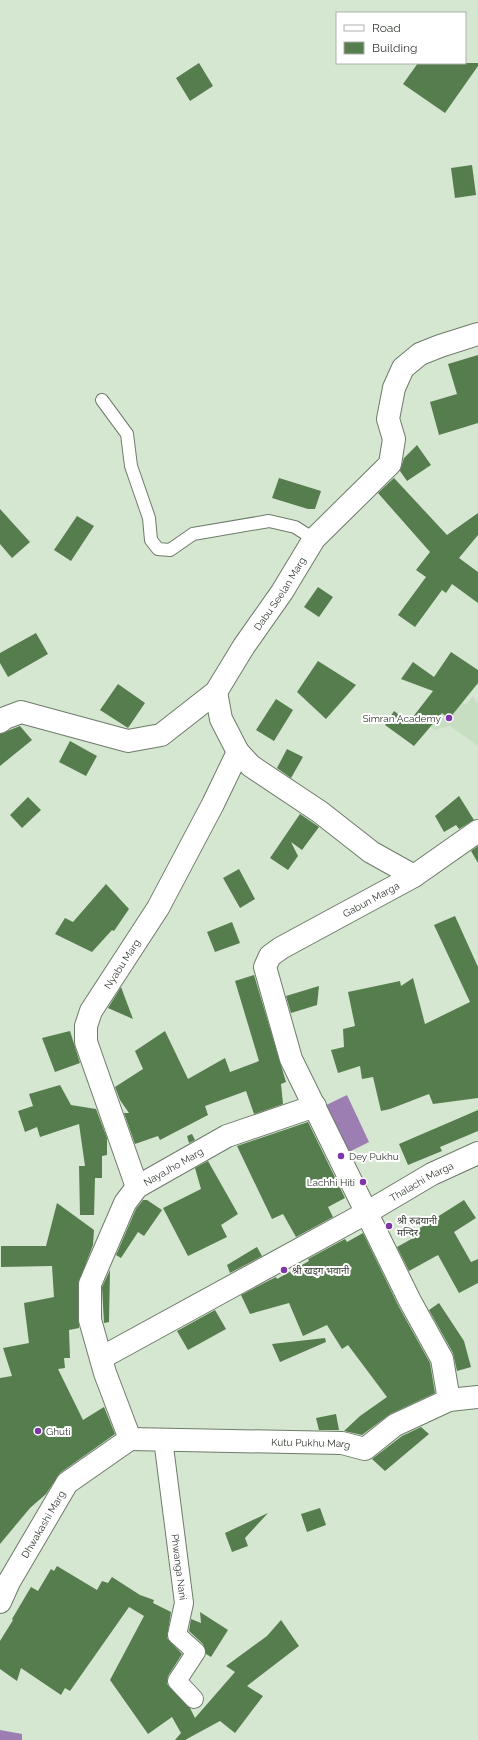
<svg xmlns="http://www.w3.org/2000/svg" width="478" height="1740" font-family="Raleway,'Noto Sans Devanagari',sans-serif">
<rect width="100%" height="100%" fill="#d5e6d1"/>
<path fill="#c8dec3" d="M439,685L462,703L466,705L473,696L478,704V746L450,726L435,730L416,714Z"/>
<path fill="#9d7eb2" d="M347,1095L369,1142L341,1156L318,1109Z
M0,1730L22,1734V1740H0Z"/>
<path fill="#567d4d" d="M199,63L213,86L190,101L176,78Z
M418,63H478V66L445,113L403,84Z
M472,165L476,195L455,198L451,168Z
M478,355V423L439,435L430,402L457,394L448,364Z
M417,445L431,465L407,481L400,471L404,458Z
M279,478L321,491L315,509H308L272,498Z
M394,478L447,535L478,513V535L459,558L478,572V603L452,584L446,593L442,590L415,627L398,615L426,577L416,570L430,552L378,493Z
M0,509L30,542L12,558L0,544Z
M77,516L94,526L71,561L54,550Z
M318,587L333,597L319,617L304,607Z
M36,633L48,654L8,677L0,663V653Z
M451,652L478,670V683L449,719L442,713L414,746L385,725L394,711L409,722L433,691L401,679L413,662L434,677Z
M318,661L356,685L326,719L297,692Z
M118,684L145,703L128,728L100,710Z
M276,699L293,710L274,741L256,730Z
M20,726L32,740L0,766V734Z
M70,741L97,756L86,776L59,762Z
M287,749L303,757L291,778L277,768Z
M459,796L474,820L459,829L456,825L444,832L435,816Z
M28,797L41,810L22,828L10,815Z
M300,814L319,827L302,850L291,842L298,856L288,870L270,858Z
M478,846V863L471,851Z
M239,869L255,899L240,908L223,878Z
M106,884L129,909L114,931L112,930L92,952L55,934L65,918L73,922Z
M455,916L478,967V1098L433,1104L429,1094L390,1109L381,1111L373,1077L362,1079L360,1066L338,1073L331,1050L344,1047L343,1029L355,1026L348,992L400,981L401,986L413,978L425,1024L470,1002L434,925Z
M232,922L240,943L215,952L207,932Z
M254,975L286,1082L281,1084L283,1104L254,1114L246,1091L205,1106L208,1115L160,1140L158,1136L135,1144L124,1113H129L120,1100L115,1087L143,1069L135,1051L165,1031L188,1079L225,1058L230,1072L259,1061L235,981Z
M319,986L317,1005L291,1013L286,996Z
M121,987L133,1019L108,1008Z
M70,1031L80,1063L55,1072L42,1038Z
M60,1085L71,1105L96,1109L107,1138V1155L102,1156V1178H95L94,1215H80L79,1166H85L79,1124L40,1137L37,1127L25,1132L18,1111L33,1106L29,1094Z
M478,1110V1131L440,1147L442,1151L408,1165L399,1144Z
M308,1122L345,1198L328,1207L333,1217L296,1237L283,1214L272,1219L237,1146Z
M192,1134L195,1140L189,1143L187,1136Z
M208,1161L238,1214L221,1225L227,1237L188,1256L163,1208L201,1189L195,1168Z
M143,1200H147L162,1210L144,1236L138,1232L121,1258L116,1255L136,1209Z
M464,1200L476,1218L454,1232L471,1262L478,1259V1283L459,1293L438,1255L409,1271L397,1247L415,1237L412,1233Z
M57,1203L94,1230L93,1245L78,1284L79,1328L69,1330L70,1358H64L65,1368L58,1369L83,1420L104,1407L115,1434L60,1473L46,1494L30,1508L0,1544V1378L12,1376L3,1348L29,1343L24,1303L54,1297L52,1266L1,1267V1246H46Z
M363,1233L399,1307L430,1363L435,1393L390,1414L362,1435L344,1431L360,1416L387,1397L348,1345L342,1349L327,1325L303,1336L289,1303L250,1314L241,1295L276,1277L277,1279L309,1261L308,1259L345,1239L347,1242Z
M257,1247L262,1256L230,1273L227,1265Z
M110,1270L109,1322L104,1323L102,1287Z
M439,1303L464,1341L471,1367L457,1371L453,1353L429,1310Z
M215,1310L226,1329L188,1350L177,1331Z
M325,1338L326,1342L280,1362L272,1344Z
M336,1414L339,1430H319L316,1418Z
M421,1427L429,1434L385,1471L372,1459L402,1436Z
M320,1508L326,1525L307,1532L301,1514Z
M268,1513L245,1538L248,1546L232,1552L225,1533Z
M57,1566L97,1590L102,1581L108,1583L112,1577L140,1595L154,1600L153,1603L171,1612L167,1638L182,1654L168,1676L167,1684L190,1708L195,1718L235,1672L226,1666L267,1636L281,1620L299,1646L247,1686L263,1696L235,1733L220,1721L185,1740H175L181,1733L172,1717L148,1734L110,1680L144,1616L129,1607L70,1691L65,1688L61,1695L21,1668L17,1681L0,1669V1641L13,1620L12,1619L31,1587L38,1591L51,1569L54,1571Z
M200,1612L228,1630L211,1657L206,1654L203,1644L189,1631L191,1619L201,1623Z"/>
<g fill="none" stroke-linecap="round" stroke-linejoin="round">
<g stroke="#6d7c69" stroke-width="14">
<path id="service" d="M102,400L127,434L131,466L149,518L151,540L158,549L170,550L193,534L269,521L295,527L314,539"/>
</g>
<g stroke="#6d7c69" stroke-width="20">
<g id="pedestrian">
<path id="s1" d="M163,1439L184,1603L177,1635L196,1652L177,1681L194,1699"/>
</g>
</g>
<g stroke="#6d7c69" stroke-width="24">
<g id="minor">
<path d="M216,692L221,719L238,752L251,766L320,812L371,852L414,876"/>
<path id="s2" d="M0,722L5,718L21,712L128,741L161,735L216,692L244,646L282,592L314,539L390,464L394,439L388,419L394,388L403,368L420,354L440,346L478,334"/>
<path id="s3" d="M137,1187L86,1042V1026L91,1011L158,908L213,804L238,752"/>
<path id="s4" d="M101,1358L366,1213L432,1174L478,1153"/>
<path id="s5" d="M449,1400L442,1359L410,1301L291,1059L265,967L270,956L281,948L414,876L478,831"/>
<path id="s6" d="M130,1439L342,1443L365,1449L395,1425L449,1400L478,1397"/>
<path id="s7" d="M0,1602L9,1582L67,1483L130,1439L105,1373L90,1320V1284L125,1203L137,1187L227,1136L315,1106"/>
</g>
</g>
<use href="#service" stroke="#fff" stroke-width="12"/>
<use href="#pedestrian" stroke="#fff" stroke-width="18"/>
<use href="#minor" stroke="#fff" stroke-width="22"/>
</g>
<g fill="#7f36a8" stroke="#fff" stroke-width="1.5">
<circle cx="449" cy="718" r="4"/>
<circle cx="341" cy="1156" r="4"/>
<circle cx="363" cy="1182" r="4"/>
<circle cx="389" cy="1226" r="4"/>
<circle cx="284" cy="1270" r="4"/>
<circle cx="38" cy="1431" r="4"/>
</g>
<g text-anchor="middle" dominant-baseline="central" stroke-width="4" stroke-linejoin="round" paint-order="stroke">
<g font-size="10" fill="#353c33" stroke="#fff">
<text stroke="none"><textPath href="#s2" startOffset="355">Dabu Seelan Marg</textPath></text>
<text stroke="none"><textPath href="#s5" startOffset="601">Gabun Marga</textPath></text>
<text stroke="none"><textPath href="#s3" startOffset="242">Nyabu Marg</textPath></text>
<text stroke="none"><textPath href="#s7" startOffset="525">NayaJho Marg</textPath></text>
<text stroke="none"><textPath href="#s4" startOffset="366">Thalachi Marga</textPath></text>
<text stroke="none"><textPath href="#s6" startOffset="181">Kutu Pukhu Marg</textPath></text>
<text stroke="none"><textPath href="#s7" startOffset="89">Dhwakashi Marg</textPath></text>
<text stroke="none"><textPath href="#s1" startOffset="129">Phwanga Nani</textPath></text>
</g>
<g font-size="10" fill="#353c33" stroke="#fff" text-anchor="start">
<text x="441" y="718" text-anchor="end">Simran Academy</text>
<text x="349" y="1156">Dey Pukhu</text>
<text x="355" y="1182" text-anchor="end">Lachhi Hiti</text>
<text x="397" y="1220">श्री रुद्रयानी<tspan x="397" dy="12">मन्दिर</tspan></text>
<text x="292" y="1270">श्री खड्ग भवानी</text>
<text x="46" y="1431">Ghuti</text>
</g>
</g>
<rect x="336" y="12" width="130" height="52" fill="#ffffff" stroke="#aeb1ad"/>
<rect x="344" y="25" width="20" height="6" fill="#ffffff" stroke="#aeb1ad"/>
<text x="372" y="32" font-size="12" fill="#353c33">Road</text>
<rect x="344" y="42" width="20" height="12" fill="#567d4d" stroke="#aeb1ad"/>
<text x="372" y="52" font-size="12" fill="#353c33">Building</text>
</svg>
